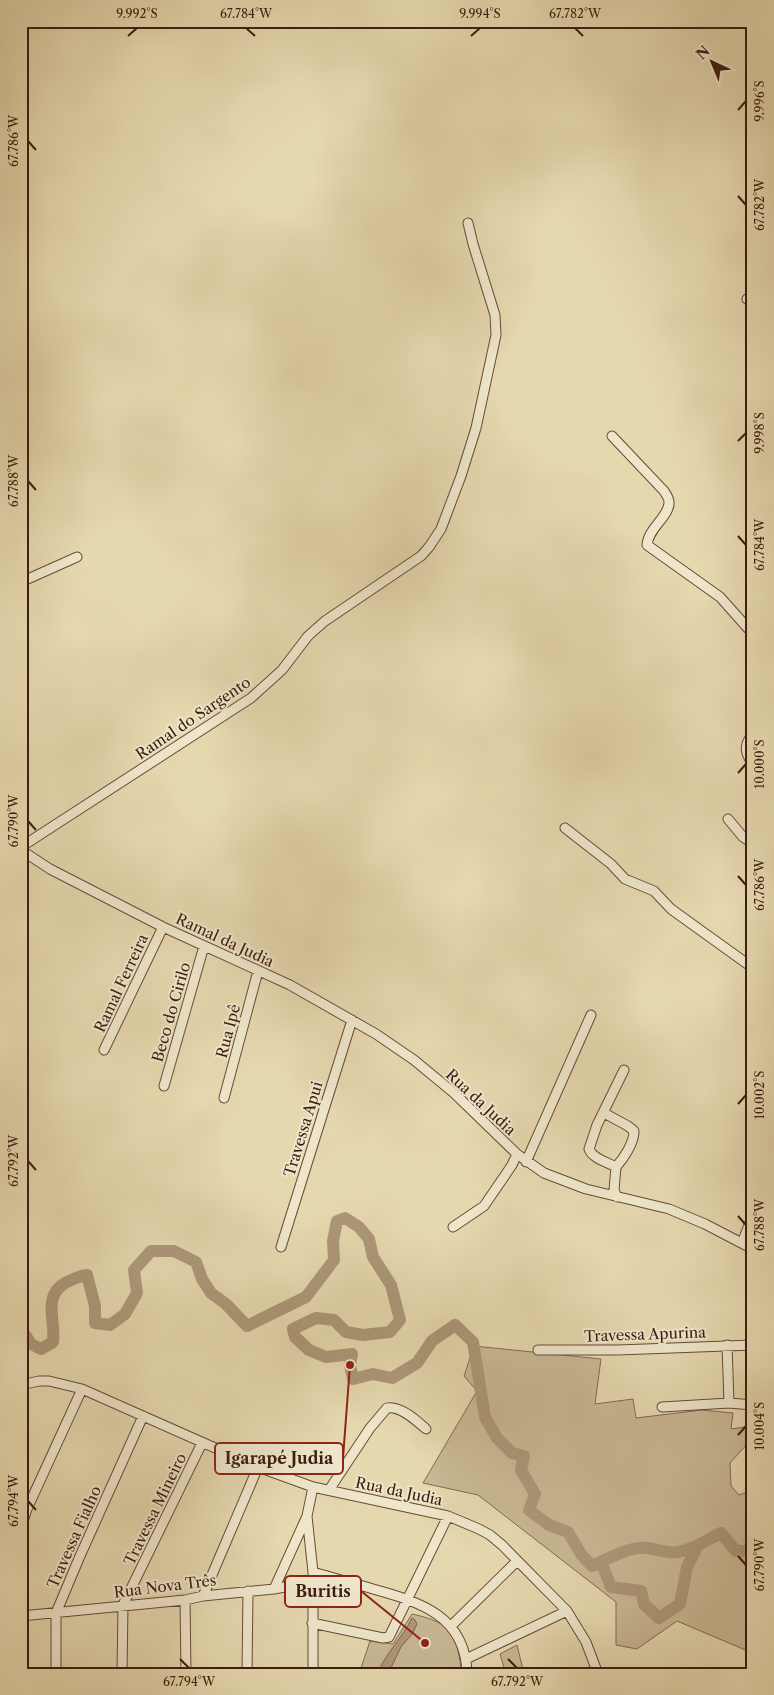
<svg xmlns="http://www.w3.org/2000/svg" width="774" height="1695" font-family="'Libre Caslon Text',serif">
<rect width="100%" height="100%" fill="#e5d7ae"/>
<filter id="stains"><feTurbulence type="fractalNoise" baseFrequency=".004" numOctaves="4"/><feColorMatrix values="0 0 0 0 .2 0 0 0 0 .09 0 0 0 0 .02 0 0 0 .5 -.17"/></filter>
<radialGradient id="worn" r=".72"><stop offset=".6" stop-color="#630" stop-opacity="0"/><stop offset="1" stop-color="#630" stop-opacity=".3"/></radialGradient>
<path fill="#c8b793" stroke="#826a52" d="M474,1346L601,1359L595,1404L633,1399L636,1418L702,1410L733,1413L731,1429L751,1426L749,1442L730,1463L731,1486L739,1495L753,1490V1649L750,1652L677,1621L637,1649L616,1645V1602L478,1495L423,1483L477,1391L464,1376Z
M412,1614C454,1623 456,1634 462,1674H359L370,1641L393,1644Z
M517,1645L524,1674H514L513,1669L505,1671L500,1654Z"/>
<path fill="#ac9778" stroke="#80664e" d="M412,1618L415,1620L417,1624L412,1634L401,1647L388,1674H377C386,1653 402,1638 412,1618Z"/>
<g fill="none" stroke-linecap="round" stroke-linejoin="round">
<path stroke="#ac9778" stroke-width="12" d="M21,1338L26,1336L31,1344L41,1349L53,1342C56,1321 42,1297 65,1283C73,1279 78,1276 87,1275L95,1306V1323L110,1325L125,1314L137,1293L134,1270L151,1251H174L196,1262L202,1279L211,1293L226,1304L247,1326L306,1297L334,1260L333,1241L337,1221L345,1218L359,1227L369,1239L373,1257L391,1285L400,1320L390,1332L363,1335L346,1332L334,1320L316,1318L293,1329L295,1337L309,1350L326,1357L352,1354L350,1365L353,1379L373,1374L392,1378L417,1363L432,1341L455,1325L473,1342L485,1417L497,1438L512,1453L524,1456L521,1470L535,1494L529,1510L549,1525L568,1532L581,1554L592,1566C608,1559 629,1546 647,1548C657,1549 669,1554 678,1552C695,1549 706,1540 721,1533L736,1551H748L753,1546
M601,1562L611,1587L641,1591L644,1604L659,1618L680,1604L687,1567L697,1547"/>
<g stroke="#674b38" stroke-width="11">
<path id="minor" d="M747,299L753,297
M612,436L664,491C666,494 669,498 669,502C670,516 648,528 647,545L720,597L753,634
M21,582L77,557
M753,733C744,745 744,752 753,764
M728,819L743,837L749,841L753,840
M565,828L611,864L625,879L654,891L671,909L753,968
M21,847L251,698L282,670L308,636L325,621L421,556L429,547L441,529L461,476L476,428L496,335L495,315L473,244L468,223
M21,850L50,869L163,927L290,985L376,1034L414,1060L454,1093L517,1154L544,1173L586,1189L669,1209L705,1224L753,1249
M104,1050L163,927
M164,1086L204,946
M224,1098L258,971
M604,1113L628,1126L634,1131C634,1143 624,1158 616,1167
M526,1162L591,1015
M616,1167C607,1162 593,1159 589,1149L597,1125L624,1070
M616,1167L614,1190L617,1197
M453,1227L484,1206L512,1165L517,1154
M742,1243L753,1215
M281,1247L352,1020
M727,1345L729,1403
M538,1350H618L753,1345
M21,1385L39,1381H49L82,1389L258,1467L313,1487L448,1516L479,1529L490,1535L502,1545L567,1611L586,1642L598,1674
M662,1407L729,1403L753,1405
M329,1490L370,1428L387,1408C400,1405 417,1421 426,1429
M21,1527L27,1509L82,1389
M313,1572C333,1578 353,1583 373,1589C420,1602 466,1616 467,1674
M274,1589L307,1516
M203,1596L258,1467
M185,1600L186,1674
M21,1616L185,1600L203,1596L274,1589L312,1582
M312,1623L383,1638L389,1637L448,1516
M451,1626L517,1561
M466,1659L567,1611
M56,1674V1613L80,1556L143,1416
M122,1674L123,1605L202,1443
M247,1674L248,1591
M313,1674V1572L307,1516L313,1487"/>
</g>
<use href="#minor" stroke="#eee5ca" stroke-width="9"/>
</g>
<path fill="none" stroke="#3d1c10" stroke-width="2" d="M246,28L255,36M575,28L583,36M128,36L137,28M471,36L480,28M738,110L746,101M28,141L36,150M738,196L746,205M738,441L746,433M28,481L36,490M738,536L746,545M738,773L746,764M28,821L36,830M738,876L746,885M738,1104L746,1095M28,1161L36,1170M738,1216L746,1225M738,1435L746,1426M28,1501L36,1510M738,1556L746,1565M180,1659L189,1668M508,1659L517,1668"/>
<g text-anchor="middle" dominant-baseline="central" stroke-width="4" stroke-linejoin="round" paint-order="stroke">
<g font-size="15" fill="#3d1c10" stroke="#eee5ca">
<text transform="translate(193 718) rotate(-34)">Ramal do Sargento</text>
<text transform="translate(225 940) rotate(25)">Ramal da Judia</text>
<text transform="translate(121 983) rotate(-65)">Ramal Ferreira</text>
<text transform="translate(171 1012) rotate(-74)">Beco do Cirilo</text>
<text transform="translate(228 1031) rotate(-75)">Rua Ipê</text>
<text transform="translate(481 1102) rotate(43)">Rua da Judia</text>
<text transform="translate(303 1129) rotate(-73)">Travessa Apui</text>
<text transform="translate(645 1334) rotate(-2)">Travessa Apurina</text>
<text transform="translate(399 1491) rotate(12)">Rua da Judia</text>
<text transform="translate(155 1509) rotate(-64)">Travessa Mineiro</text>
<text transform="translate(74 1537) rotate(-66)">Travessa Fialho</text>
<text transform="translate(165 1586) rotate(-7)">Rua Nova Três</text>
</g>
</g>
<path fill="none" stroke="#8f2418" stroke-width="2" d="M350 1365L343 1458M425 1643L361 1591"/>
<g fill="#8f2418" stroke="#eee5ca" stroke-width="2">
<circle cx="350" cy="1365" r="5"/>
<circle cx="425" cy="1643" r="5"/>
</g>
<g fill="#eee5ca" stroke="#8f2418" stroke-width="2">
<rect x="215" y="1443" width="128" height="31" rx="5"/>
<rect x="285" y="1576" width="76" height="31" rx="5"/>
</g>
<g font-size="16" text-anchor="middle" font-weight="bold" fill="#3d1c10">
<text x="279" y="1464">Igarapé Judia</text>
<text x="323" y="1597">Buritis</text>
</g>
<rect width="774" height="1695" fill="none" stroke="#e5d7ae" stroke-width="55"/>
<g transform="translate(712 62) rotate(316)" stroke="#eee5ca" stroke-width="4" paint-order="stroke">
<path d="M0-4L9 19L0 12L-9 19Z" fill="#3d1c10"/>
<text y="-8" font-size="14" font-weight="bold" text-anchor="middle" fill="#3d1c10">N</text>
</g>
<rect x="28" y="28" width="718" height="1640" fill="none" stroke="#3d1c10" stroke-width="2"/>
<g font-size="12" text-anchor="middle" fill="#3d1c10">
<text x="137" y="18">9.992°S</text>
<text x="246" y="18">67.784°W</text>
<text x="480" y="18">9.994°S</text>
<text x="575" y="18">67.782°W</text>
<text transform="translate(760 101) rotate(-90)" y="4">9.996°S</text>
<text transform="translate(14 141) rotate(-90)" y="4">67.786°W</text>
<text transform="translate(760 205) rotate(-90)" y="4">67.782°W</text>
<text transform="translate(760 433) rotate(-90)" y="4">9.998°S</text>
<text transform="translate(14 481) rotate(-90)" y="4">67.788°W</text>
<text transform="translate(760 545) rotate(-90)" y="4">67.784°W</text>
<text transform="translate(760 764) rotate(-90)" y="4">10.000°S</text>
<text transform="translate(14 821) rotate(-90)" y="4">67.790°W</text>
<text transform="translate(760 885) rotate(-90)" y="4">67.786°W</text>
<text transform="translate(760 1095) rotate(-90)" y="4">10.002°S</text>
<text transform="translate(14 1161) rotate(-90)" y="4">67.792°W</text>
<text transform="translate(760 1225) rotate(-90)" y="4">67.788°W</text>
<text transform="translate(760 1426) rotate(-90)" y="4">10.004°S</text>
<text transform="translate(14 1501) rotate(-90)" y="4">67.794°W</text>
<text transform="translate(760 1565) rotate(-90)" y="4">67.790°W</text>
<text x="189" y="1686">67.794°W</text>
<text x="517" y="1686">67.792°W</text>
</g>
<rect width="100%" height="100%" filter="url(#stains)"/>
<rect width="100%" height="100%" fill="url(#worn)"/>
</svg>
